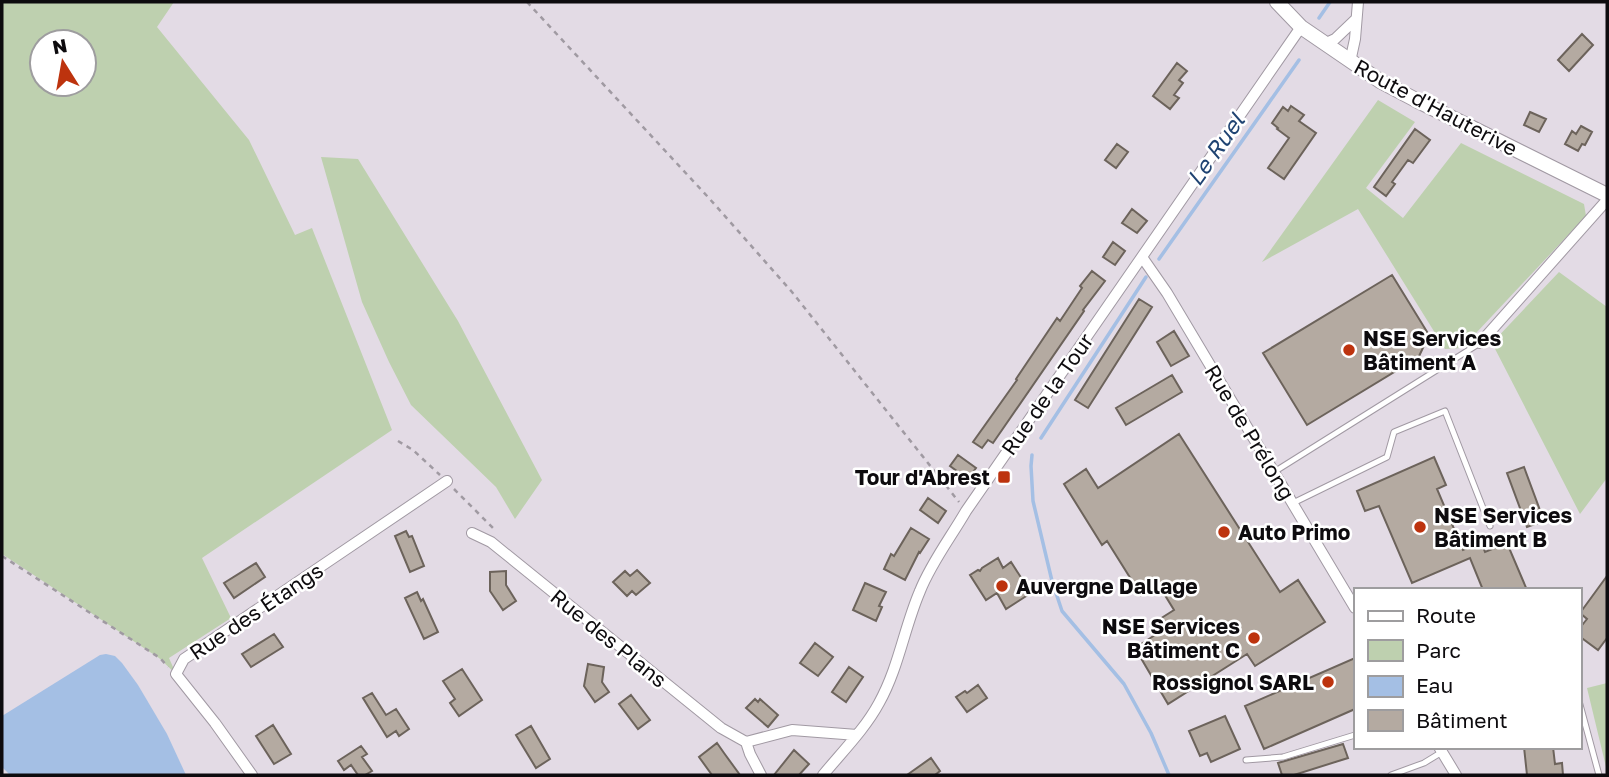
<svg xmlns="http://www.w3.org/2000/svg" width="1609" height="777" font-family="'Golos Text',sans-serif">
<rect width="100%" height="100%" fill="#e3dbe5"/>
<path fill="#bed0af" fill-rule="evenodd" d="M2,2H174L157,27L249,140L295,235L312,228L392,430L202,558L231,618L169,658L176,674L159,658L2,554ZM42,42H84V84H42Z
M1378,100L1415,122L1366,188L1403,218L1461,143L1584,204L1586,216L1462,348L1445,349L1358,209L1262,262Z
M321,157L358,159L458,321L542,480L515,519L496,487L411,405L389,362L362,302Z
M1559,272L1607,307V478L1580,514L1492,343Z
M1607,683V771L1587,688Z"/>
<path fill="#a4bfe4" d="M106,654L115,656L122,663L138,685L167,734L186,775H10L2,767V716L100,655Z"/>
<g fill="none" stroke-linecap="round" stroke-linejoin="round">
<path stroke="#a4bfe4" stroke-width="3.5" d="M1319,18L1330,2
M1159,259L1299,60
M1041,438L1146,277
M1032,455L1031,466L1033,501L1052,581L1062,611L1124,684L1151,733L1169,775"/>
</g>
<path fill="#b4aaa1" stroke="#6c635b" stroke-width="2" d="M1582,34L1593,45L1569,71L1558,60Z
M1177,63L1187,71L1179,80L1183,83L1174,95L1179,98L1170,109L1153,96Z
M1291,106L1304,115L1299,121L1316,133L1284,179L1268,168L1289,138L1277,129L1278,128L1272,123L1283,107L1288,111Z
M1530,112L1546,119L1539,132L1524,125Z
M1581,126L1592,132L1585,145L1582,144L1578,151L1565,144L1572,131L1576,134Z
M1415,129L1430,140L1413,163L1408,160L1392,182L1395,184L1386,196L1374,187Z
M1117,144L1128,152L1116,168L1105,160Z
M1132,209L1147,221L1137,233L1122,223Z
M1113,242L1125,251L1115,265L1103,257Z
M1092,271L1105,281L1083,310L1084,311L993,443L988,440L982,448L973,442L1017,380L1016,379L1057,318L1060,321L1082,288L1080,286Z
M1392,275L1429,335L1413,369L1406,365L1307,425L1263,353Z
M1139,299L1152,307L1088,408L1075,400Z
M1174,331L1189,356L1171,366L1157,342Z
M1172,375L1182,392L1126,425L1116,408Z
M1179,434L1280,592L1298,580L1325,622L1255,666L1247,654L1168,704L1135,648L1158,633L1152,624L1174,610L1158,584L1141,595L1107,541L1102,545L1064,484L1086,469L1098,488Z
M958,455L976,468L968,479L950,466Z
M1434,457L1446,485L1437,489L1463,550L1481,542L1485,552L1507,543L1527,590H1483L1470,558L1412,583L1379,506L1365,511L1357,491Z
M1524,467L1544,521L1527,527L1507,473Z
M928,498L946,511L938,523L920,510Z
M911,528L929,539L920,553L919,552L905,580L884,569L891,554L894,556Z
M406,531L409,537L412,536L424,566L410,572L395,536Z
M998,558L1003,568L1011,562L1031,593L1006,609L997,593L986,600L970,575L978,570L980,571L982,568Z
M256,563L265,577L234,598L224,583Z
M637,570L650,583L636,595L632,591L627,596L613,582L625,571L630,576Z
M506,571V585L516,601L503,610L490,591V572Z
M1607,576V638L1598,650L1579,636V629L1587,619L1580,613Z
M865,583L886,592L879,606L882,607L876,621L853,610Z
M417,592L421,601L423,599L438,632L424,639L405,598Z
M274,634L283,647L251,667L242,654Z
M815,643L833,657L818,676L800,663Z
M1355,658V709L1264,749L1245,706Z
M588,664L604,667L602,682L609,692L595,702L584,686Z
M849,667L863,677L846,702L832,692Z
M462,669L482,700L459,716L450,703L455,699L443,681Z
M978,685L987,698L967,712L956,697L965,691L967,693Z
M372,693L386,715L396,709L409,729L399,736L396,731L387,737L363,698Z
M631,695L650,720L638,729L619,704Z
M755,699L758,702L760,699L778,715L768,727L746,708Z
M1225,716L1240,749L1211,762L1207,753L1200,756L1189,731Z
M273,725L291,754L274,764L256,736Z
M531,726L550,759L536,768L516,735Z
M717,743L724,753L740,775H712L699,757Z
M1343,744L1348,758L1294,775H1282L1278,763Z
M361,746L367,754L362,757L372,771L365,775H358L351,765L344,770L338,761Z
M1524,747H1553L1555,764L1562,763L1563,775H1527Z
M794,750L809,764L799,775H774Z
M931,758L940,771L935,775H907Z"/>
<g fill="none" stroke-linecap="round" stroke-linejoin="round">
<g stroke="#a199a3" stroke-width="7">
<path id="service" d="M1274,472L1480,343
M1293,503L1387,457L1394,432L1445,411L1490,526
M1579,701L1599,775
M1246,760L1283,757L1355,735
M1391,775L1424,763L1442,752"/>
</g>
<g stroke="#a199a3" stroke-width="12">
<path id="minor" d="M1324,44L1335,39L1356,19
M1350,62L1355,39L1358,2
M1142,257L1167,293L1355,608
M1480,343L1607,200
M472,533L491,542L721,728L746,742
M1439,747L1456,775
M252,775L215,723L176,674L184,659L447,481
M761,775L750,754L746,742L792,730L857,735
M823,775C842,752 865,729 879,703C899,667 904,628 920,591C931,563 951,537 966,511L1301,27"/>
</g>
<g stroke="#a199a3" stroke-width="16">
<path id="secondary" d="M1277,2L1301,27L1380,81L1416,100L1607,195"/>
</g>
<path stroke="#a09aa2" stroke-width="2.5" stroke-dasharray="5 5" stroke-linecap="butt" d="M527,2L708,197L792,292L959,502
M398,441L413,450L440,475
M454,489L494,529
M2,556L160,658L168,667"/>
<use href="#service" stroke="#fff" stroke-width="5"/>
<use href="#minor" stroke="#fff" stroke-width="10"/>
<use href="#secondary" stroke="#fff" stroke-width="14"/>
</g>
<g fill="#bd330e" stroke="#fff" stroke-width="2.5">
<circle cx="1349" cy="350" r="7"/>
<rect x="997" y="470" width="14" height="14" rx="3.5"/>
<circle cx="1420" cy="527" r="7"/>
<circle cx="1224" cy="532" r="7"/>
<circle cx="1002" cy="586" r="7"/>
<circle cx="1254" cy="638" r="7"/>
<circle cx="1328" cy="682" r="7"/>
</g>
<g text-anchor="middle" dominant-baseline="central" stroke-width="5" stroke-linejoin="round" paint-order="stroke">
<g font-size="21" fill="#0d0b0e" stroke="#fff">
<text transform="translate(1436 107) rotate(28)">Route d'Hauterive</text>
<text transform="translate(1047 394) rotate(-55)">Rue de la Tour</text>
<text transform="translate(1250 432) rotate(59)">Rue de Prélong</text>
<text transform="translate(256 611) rotate(-34)">Rue des Étangs</text>
<text transform="translate(609 638) rotate(39)">Rue des Plans</text>
</g>
<g font-size="21" font-weight="bold" fill="#0d0b0e" stroke="#fff" text-anchor="start">
<text x="1363" y="338">NSE Services<tspan x="1363" dy="24">Bâtiment A</tspan></text>
<text x="990" y="477" text-anchor="end">Tour d'Abrest</text>
<text x="1434" y="515">NSE Services<tspan x="1434" dy="24">Bâtiment B</tspan></text>
<text x="1238" y="532">Auto Primo</text>
<text x="1016" y="586">Auvergne Dallage</text>
<text x="1240" y="626" text-anchor="end">NSE Services<tspan x="1240" dy="24">Bâtiment C</tspan></text>
<text x="1314" y="682" text-anchor="end">Rossignol SARL</text>
</g>
<g font-size="23" font-style="italic" fill="#1f4372" stroke="#fff">
<text transform="translate(1215 149) rotate(-55)">Le Ruel</text>
</g>
</g>
<rect width="1609" height="777" fill="none" stroke="#0d0b0e" stroke-width="7"/>
<rect x="1354" y="588" width="228" height="161" fill="#ffffff" stroke="#9e9d9f" stroke-width="2"/>
<rect x="1368" y="611" width="35" height="10" fill="#ffffff" stroke="#9e9d9f" stroke-width="2"/>
<text x="1416" y="623" font-size="21" fill="#0d0b0e">Route</text>
<rect x="1368" y="640" width="35" height="21" fill="#bed0af" stroke="#9e9d9f" stroke-width="2"/>
<text x="1416" y="658" font-size="21" fill="#0d0b0e">Parc</text>
<rect x="1368" y="676" width="35" height="21" fill="#a4bfe4" stroke="#9e9d9f" stroke-width="2"/>
<text x="1416" y="693" font-size="21" fill="#0d0b0e">Eau</text>
<rect x="1368" y="710" width="35" height="21" fill="#b4aaa1" stroke="#9e9d9f" stroke-width="2"/>
<text x="1416" y="728" font-size="21" fill="#0d0b0e">Bâtiment</text>
<g transform="translate(63 63) rotate(349)"><circle r="33" fill="#ffffff" stroke="#9e9d9f" stroke-width="2"/>
<path d="M0-5L12 26L0 18L-12 26Z" fill="#bd330e"/>
<text y="-10" font-size="19" font-weight="bold" text-anchor="middle" fill="#0d0b0e">N</text>
</g>
</svg>
